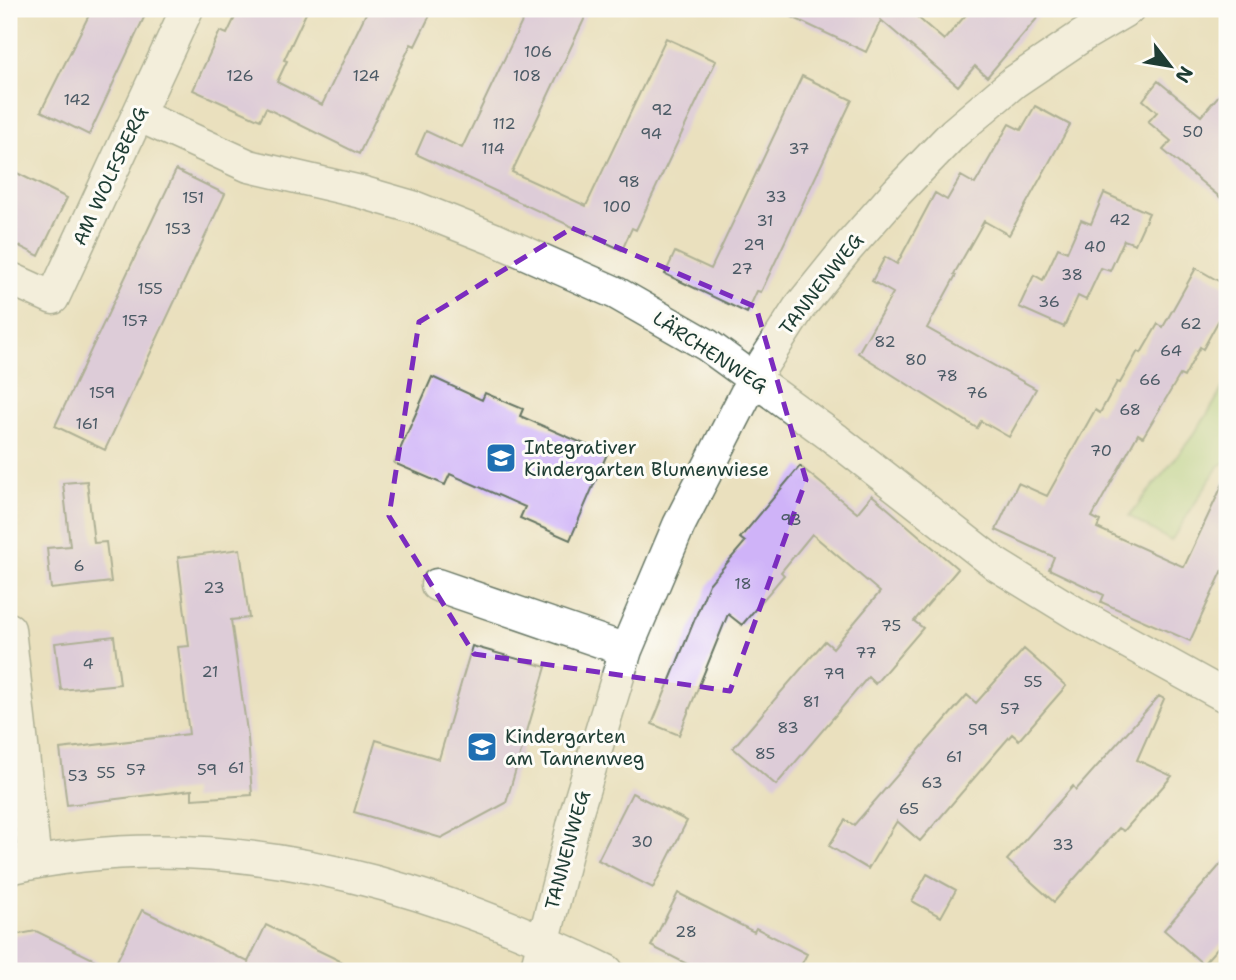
<svg xmlns="http://www.w3.org/2000/svg" width="1236" height="980" font-family="'Shantell Sans',sans-serif">
<rect width="100%" height="100%" fill="#fdfcf7"/>
<filter id="ink" filterUnits="userSpaceOnUse"><feTurbulence type="fractalNoise" baseFrequency=".0143" numOctaves="2"/><feDisplacementMap in="SourceGraphic" scale="14" xChannelSelector="R" yChannelSelector="G"/><feConvolveMatrix kernelMatrix="1 2 1 2 8 2 1 2 1" color-interpolation-filters="sRGB"/></filter>
<filter id="wash" filterUnits="userSpaceOnUse"><feTurbulence type="fractalNoise" baseFrequency=".00686" numOctaves="4" result="noise"/><feDisplacementMap in="SourceGraphic" scale="28" xChannelSelector="R" yChannelSelector="G"/><feGaussianBlur stdDeviation="1.57" result="paint"/><feColorMatrix in="noise" values="0 0 0 0 0 0 0 0 0 0 0 0 0 0 0 0 0 1.4 0 .05"/><feComposite in="paint" operator="in"/></filter>
<g filter="url(#wash)">
<rect width="100%" height="100%" fill="#eae0be"/>
<path fill="#a9d785" stroke="#648a5c" stroke-width="2" d="M1227,379V461L1218,467L1171,541L1129,516C1163,472 1204,429 1227,379Z"/>
<g id="blocks">
<path fill="#cfb3f8" d="M92,9H148L89,135L41,111Z
M239,9H308L284,60L287,61L277,82L322,105L368,9H433L415,46L411,44L359,154L266,108L260,120L193,90L220,31L227,34Z
M528,9H589L512,172L586,206L666,38L716,61L636,230L632,228L622,250L416,154L426,131L462,148Z
M775,9H908L944,40L971,9H1045L987,77L975,66L958,86L881,20L866,52Z
M802,76L852,100L761,292L757,291L747,313L665,274L675,252L711,269Z
M1158,81L1201,116L1227,86V203L1163,150L1171,141L1148,122L1157,112L1143,100Z
M1035,106L1070,125L1009,235L984,221L954,274L956,275L927,328L1036,389L1009,437L981,421L977,428L858,353L893,293L872,281L885,257L897,264L935,193L947,200L961,176L975,184L1009,124L1021,130Z
M9,169L67,198L39,256L9,241Z
M176,170L225,194L105,450L55,426Z
M1104,193L1149,213L1135,244L1124,240L1110,271L1101,268L1086,300L1078,296L1064,327L1019,307L1034,275L1043,280L1058,248L1067,252L1081,220L1091,224Z
M1196,268L1227,286V305L1203,349L1200,347L1184,377L1180,375L1143,437L1138,434L1092,517L1100,521L1097,528L1184,567L1227,475V561L1190,641L1101,602L1104,595L1049,569L1054,557L996,530L1018,483L1047,496L1095,410L1100,413L1117,382L1120,383L1138,351L1141,353L1158,324L1163,327Z
M432,377L482,400L485,393L523,409L520,416L607,454L570,540L520,518L525,507L450,474L445,485L394,463Z
M800,466L857,513L872,495L958,569L914,621L923,628L875,684L868,677L776,785L733,748L825,641L833,648L880,592L812,534L781,572L784,575L742,625L728,614L679,735L652,724L709,584L745,542L740,538Z
M87,481L94,543L106,542L111,582L51,589L47,548L70,546L63,483Z
M240,549L249,618L231,620L248,738L252,795L192,799V790L67,805L60,749L189,734L178,647L189,646L178,557Z
M114,636L120,684L61,690L55,643Z
M472,646L546,667L506,803L441,838L354,812L376,740L439,759Z
M1024,649L1066,686L1019,740L1012,734L920,841L897,821L868,869L829,846L845,820L854,825L967,695L976,703Z
M1159,696L1164,699L1137,760L1172,776L1124,831L1119,828L1054,902L1007,860L1073,786L1076,790Z
M632,793L687,821L653,888L598,860Z
M1227,857V937L1203,964L1164,930Z
M927,874L956,890L941,917L912,901Z
M678,893L754,932L756,928L807,954L798,971H701L651,946Z
M142,910L248,962L266,925L361,971H9V936L36,931L113,969Z"/>
</g>
</g>
<g filter="url(#ink)">
<use href="#blocks" fill-opacity="0" stroke="#667664" stroke-width="2"/>
<g fill="none" stroke-linecap="round" stroke-linejoin="round">
<g stroke="#667664" stroke-width="35">
<path id="minor" d="M138,115L249,166L361,192L416,208L494,239L616,293L707,345L837,440L997,565L1077,614L1227,697
M9,278L53,298L187,9
M437,585L626,650
M9,629L35,862
M9,868C213,821 424,881 607,971
M536,971L576,814L626,650L679,525L754,378L799,308L845,251L897,192L954,133L1014,82L1082,36L1128,9"/>
</g>
<use href="#minor" stroke="#fff" stroke-width="32"/>
</g>
</g>
<path d="M0 0H1236V980H0ZM572,228L756,307L806,480L730,691L474,654L389,516L419,322Z" fill="#eae0be" fill-opacity=".55" fill-rule="evenodd"/>
<path fill="none" stroke="#7b2cbf" stroke-width="5" stroke-dasharray="14 9" stroke-linejoin="round" d="M572,228L756,307L806,480L730,691L474,654L389,516L419,322Z"/>
<defs>
<g id="school-square" transform="scale(1.575)"><rect x="-9" y="-9" width="18" height="18" rx="4" fill="#1f6fb2" stroke="#fdfcf7"/><path d="M0-5L7-2L0 1L-7-2ZM-4 1L0 2.5L4 1V4Q0 6-4 4Z" fill="#fff"/></g>
</defs>
<g fill-rule="evenodd">
<use href="#school-square" x="501" y="458"/>
<use href="#school-square" x="482" y="747"/>
</g>
<g text-anchor="middle" dominant-baseline="central" stroke-width="6" stroke-linejoin="round" paint-order="stroke">
<g font-size="16" fill="#4b5a65">
<text x="538" y="51">106</text>
<text x="240" y="75">126</text>
<text x="366" y="75">124</text>
<text x="527" y="75">108</text>
<text x="77" y="99">142</text>
<text x="662" y="109">92</text>
<text x="504" y="123">112</text>
<text x="1193" y="131">50</text>
<text x="651" y="133">94</text>
<text x="493" y="148">114</text>
<text x="799" y="148">37</text>
<text x="629" y="181">98</text>
<text x="776" y="196">33</text>
<text x="193" y="197">151</text>
<text x="617" y="206">100</text>
<text x="1120" y="219">42</text>
<text x="765" y="220">31</text>
<text x="178" y="228">153</text>
<text x="754" y="244">29</text>
<text x="1095" y="246">40</text>
<text x="742" y="268">27</text>
<text x="1072" y="274">38</text>
<text x="150" y="288">155</text>
<text x="1049" y="301">36</text>
<text x="135" y="320">157</text>
<text x="1191" y="323">62</text>
<text x="885" y="341">82</text>
<text x="1171" y="350">64</text>
<text x="916" y="359">80</text>
<text x="947" y="375">78</text>
<text x="1150" y="379">66</text>
<text x="102" y="392">159</text>
<text x="977" y="392">76</text>
<text x="1130" y="409">68</text>
<text x="87" y="423">161</text>
<text x="1101" y="450">70</text>
<text x="791" y="519">93</text>
<text x="79" y="565">6</text>
<text x="743" y="583">18</text>
<text x="214" y="587">23</text>
<text x="891" y="625">75</text>
<text x="866" y="652">77</text>
<text x="88" y="663">4</text>
<text x="210" y="671">21</text>
<text x="834" y="673">79</text>
<text x="1033" y="681">55</text>
<text x="811" y="701">81</text>
<text x="1010" y="708">57</text>
<text x="788" y="727">83</text>
<text x="978" y="729">59</text>
<text x="765" y="753">85</text>
<text x="954" y="756">61</text>
<text x="236" y="767">61</text>
<text x="136" y="769">57</text>
<text x="207" y="769">59</text>
<text x="106" y="772">55</text>
<text x="78" y="775">53</text>
<text x="932" y="782">63</text>
<text x="909" y="808">65</text>
<text x="642" y="841">30</text>
<text x="1063" y="844">33</text>
<text x="686" y="931">28</text>
</g>
<g font-size="19" fill="#1f3d34" stroke="#fdfcf7">
<text transform="translate(110 176) rotate(-65)">AM WOLFSBERG</text>
<text transform="translate(821 284) rotate(-52)">TANNENWEG</text>
<text transform="translate(710 352) rotate(33)">LÄRCHENWEG</text>
<text transform="translate(567 850) rotate(-75)">TANNENWEG</text>
</g>
<g font-size="19" fill="#1f3d34" stroke="#fdfcf7" text-anchor="start">
<text x="524" y="447">Integrativer<tspan x="524" dy="22">Kindergarten Blumenwiese</tspan></text>
<text x="505" y="736">Kindergarten<tspan x="505" dy="22">am Tannenweg</tspan></text>
</g>
</g>
<rect width="1236" height="980" fill="none" stroke="#fdfcf7" stroke-width="35"/>
<g transform="translate(1170 66) rotate(121)" stroke="#fdfcf7" stroke-width="5" paint-order="stroke">
<path d="M0-5L12 26L0 18L-12 26Z" fill="#1f3d34"/>
<text y="-10" font-size="19" font-weight="bold" text-anchor="middle" fill="#1f3d34">N</text>
</g>
</svg>
